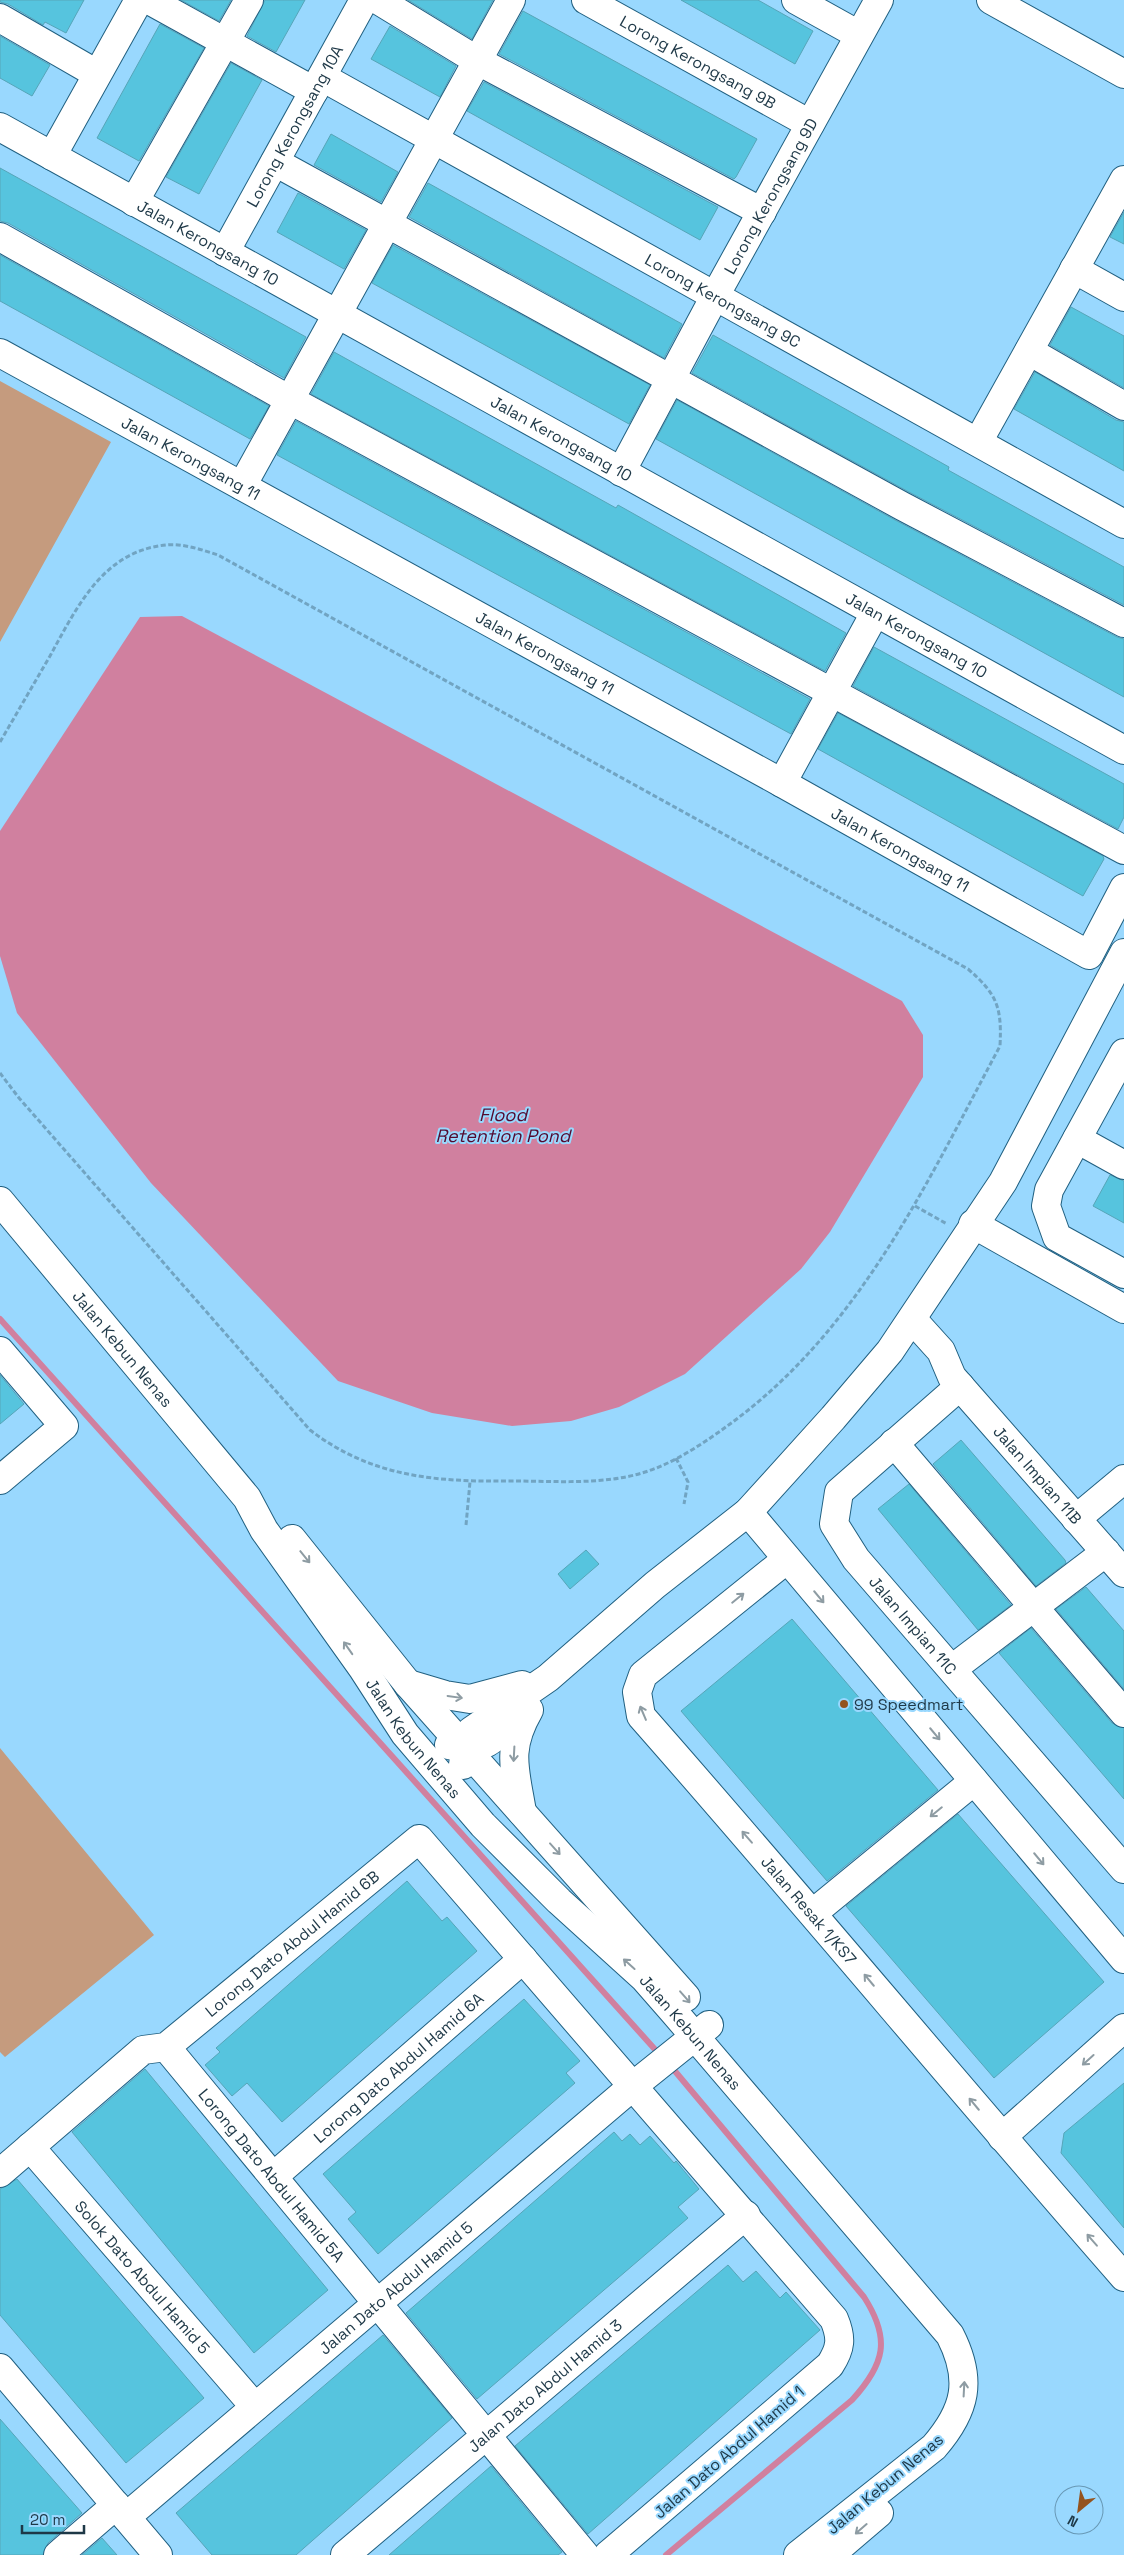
<svg xmlns="http://www.w3.org/2000/svg" width="1124" height="2555" font-family="'Space Grotesk',sans-serif">
<rect width="100%" height="100%" fill="#99d8fe"/>
<path fill="#c59b7e" d="M0,381L111,442L0,642Z
M0,1748L154,1935L5,2057L0,2052Z"/>
<path fill="#d0809f" d="M182,616L902,1001L923,1035V1077L830,1232L801,1269L685,1374L619,1407L571,1421L512,1426L432,1413L338,1381L151,1183L17,1013L0,956V831L140,617Z"/>
<g fill="none" stroke-linecap="round" stroke-linejoin="round">
<path stroke="#d0809f" stroke-width="6" d="M0,1319L660,2055
M666,2555L852,2400C885,2364 891,2339 864,2297L669,2064"/>
</g>
<path fill="#56c4de" stroke="#56a5b8" d="M0,0H84L66,33L45,22L43,25L8,4L0,2Z
M181,0H231L219,21Z
M265,0H305L276,52L247,36Z
M408,0H493L472,39Z
M681,0H758L813,31L795,64Z
M523,11L757,139L736,177L734,179L499,54Z
M160,24L204,48L139,161L97,138Z
M390,26L456,66L440,97L371,59Z
M0,36L50,65L32,96L0,78Z
M231,63L262,80L199,194L166,177Z
M484,82L718,207L700,240L467,111Z
M331,134L398,172L381,202L314,165Z
M0,168L306,337L284,378L8,223L0,221Z
M428,183L682,324L664,358L409,217Z
M298,193L366,230L344,269L277,232Z
M1124,212V244L1110,237Z
M393,245L650,385L629,424L372,283Z
M0,255L269,406L250,439L0,301Z
M1071,307L1124,336V388L1050,345Z
M713,335L949,467L948,470L1124,567V605L909,492L692,373Z
M334,352L616,508L618,505L846,633L825,671L311,394Z
M1035,372L1116,420L1124,422V471L1014,409Z
M677,400L895,520L1117,637L1124,639V697L656,439Z
M296,421L810,699L791,734L277,455Z
M874,647L1124,784V817L1118,829L853,686Z
M838,713L1103,856L1104,859L1083,896L818,749Z
M1110,1175L1124,1181V1223L1093,1206Z
M0,1375L24,1404L0,1424Z
M961,1440L1065,1560L1066,1563L1036,1586L933,1464Z
M909,1484L1011,1605L978,1630L878,1509Z
M586,1550L599,1564L570,1589L558,1574Z
M1086,1587L1124,1631V1689L1056,1609Z
M792,1619L938,1790L827,1881L681,1711Z
M1031,1628L1112,1723L1124,1728V1799L999,1653Z
M958,1814L1104,1982L994,2078L846,1906Z
M407,1881L442,1921L447,1917L477,1951L282,2122L247,2083L232,2096L205,2065L220,2052L216,2048Z
M524,1999L580,2061L566,2073L575,2083L378,2254L348,2219L356,2212L323,2174Z
M145,2069L328,2290L254,2353L72,2132Z
M1124,2083V2228L1061,2153L1064,2133Z
M614,2132L622,2141L630,2134L640,2145L650,2136L674,2163L676,2161L699,2189L678,2207L688,2218L477,2399L406,2313Z
M17,2179L204,2398L126,2463L0,2315V2189Z
M728,2265L743,2282L756,2271L780,2298L786,2292L820,2330L588,2534L515,2446Z
M383,2335L452,2418L296,2555H212L176,2513Z
M0,2419L82,2513L48,2543L43,2555H0Z
M491,2466L562,2552L558,2555H389Z
M102,2538L117,2555H82Z"/>
<g fill="none" stroke-linecap="round" stroke-linejoin="round">
<g stroke="#216081" stroke-width="30">
<g id="minor">
<path d="M149,0L314,91"/>
<path d="M378,0L478,61L762,212"/>
<path id="s1" d="M586,0L810,124"/>
<path d="M796,0L859,35"/>
<path d="M991,0L1124,74"/>
<path d="M0,18L97,74"/>
<path id="s2" d="M322,77L1124,524"/>
<path id="s3" d="M0,127L1124,750"/>
<path d="M52,156L139,0"/>
<path d="M275,162L902,506L1124,623"/>
<path d="M134,202L249,0"/>
<path d="M0,237L290,400L1124,850"/>
<path id="s4" d="M225,252L364,0"/>
<path d="M1074,269L1124,297"/>
<path d="M1029,351L1124,406"/>
<path id="s5" d="M0,353L782,783L1089,955L1124,888"/>
<path d="M978,442L1124,180"/>
<path id="s6" d="M621,472L715,296L879,0"/>
<path d="M242,486L511,0"/>
<path d="M782,783L875,613"/>
<path d="M1124,1053L1049,1190L1046,1206L1057,1237L1124,1274"/>
<path d="M1077,1139L1124,1165"/>
<path id="s7" d="M0,1201L247,1498L264,1530L363,1669L405,1734L483,1825L559,1901L645,1979L673,2011L950,2335C973,2380 966,2410 934,2447L798,2555"/>
<path d="M973,1224L1124,1309"/>
<path id="s8" d="M913,1320L941,1351L952,1377L1124,1573"/>
<path d="M0,1351L64,1426L0,1480"/>
<path id="s9" d="M960,1386L839,1492L834,1524L856,1559L1124,1869"/>
<path d="M894,1443L1124,1713"/>
<path d="M748,1512L1124,1959"/>
<path d="M1076,1519L1124,1479"/>
<path d="M292,1539L408,1684L686,1997"/>
<path id="s10" d="M787,1559L643,1675L637,1692L641,1716C804,1901 961,2091 1124,2277"/>
<path d="M952,1669L1106,1552"/>
<path d="M408,1684L445,1695L470,1699L522,1685"/>
<path d="M449,1745C488,1754 497,1736 520,1709"/>
<path d="M463,1765L467,1736L471,1731L548,1678L655,1585L748,1512L833,1418L890,1351L1003,1182L1124,953"/>
<path d="M522,1812C515,1769 506,1750 529,1710"/>
<path d="M813,1913L974,1781"/>
<path id="s11" d="M166,2047L585,2555"/>
<path d="M1002,2137L1124,2028"/>
<path id="s12" d="M30,2147L255,2407"/>
<path id="s13" d="M0,2173L143,2050L166,2047L419,1839L834,2319C842,2338 841,2348 830,2365L608,2555"/>
<path id="s14" d="M274,2176L523,1959"/>
<path d="M0,2368L158,2555"/>
<path id="s15" d="M126,2517L633,2086L709,2025"/>
<path d="M58,2555L116,2505"/>
<path id="s16" d="M345,2555L746,2215"/>
<path d="M830,2555L879,2513"/>
</g>
</g>
<path stroke="#71a4c2" stroke-width="3" stroke-dasharray="5 2.5" stroke-linecap="butt" d="M0,742C17,713 33,685 50,656C77,607 103,551 166,545C183,543 202,550 218,555L968,969C997,994 1002,1007 1000,1046C926,1184 860,1329 730,1424C704,1443 673,1464 642,1473C601,1485 556,1481 514,1481C437,1482 373,1478 310,1430L19,1098L0,1073
M915,1206L947,1224
M676,1458L688,1482L684,1504
M466,1525L470,1482"/>
<use href="#minor" stroke="#fff" stroke-width="28"/>
</g>
<defs><path id="oneway-shaft" d="M-6 0H5M1.5-3L5.5 0L1.5 3" fill="none" stroke-width="1.6" stroke-linecap="round" stroke-linejoin="round" transform="scale(1.25)"/></defs>
<g stroke="#8e9ca3">
<use href="#oneway-shaft" transform="translate(305 1557) rotate(51)"/>
<use href="#oneway-shaft" transform="translate(819 1597) rotate(50)"/>
<use href="#oneway-shaft" transform="translate(738 1598) rotate(-39)"/>
<use href="#oneway-shaft" transform="translate(348 1648) rotate(-125)"/>
<use href="#oneway-shaft" transform="translate(455 1697) rotate(8)"/>
<use href="#oneway-shaft" transform="translate(643 1713) rotate(-113)"/>
<use href="#oneway-shaft" transform="translate(935 1734) rotate(50)"/>
<use href="#oneway-shaft" transform="translate(514 1754) rotate(93)"/>
<use href="#oneway-shaft" transform="translate(936 1812) rotate(141)"/>
<use href="#oneway-shaft" transform="translate(747 1837) rotate(-131)"/>
<use href="#oneway-shaft" transform="translate(555 1849) rotate(48)"/>
<use href="#oneway-shaft" transform="translate(1039 1859) rotate(50)"/>
<use href="#oneway-shaft" transform="translate(629 1964) rotate(-138)"/>
<use href="#oneway-shaft" transform="translate(869 1980) rotate(-130)"/>
<use href="#oneway-shaft" transform="translate(685 1997) rotate(49)"/>
<use href="#oneway-shaft" transform="translate(1088 2060) rotate(138)"/>
<use href="#oneway-shaft" transform="translate(974 2104) rotate(-130)"/>
<use href="#oneway-shaft" transform="translate(1092 2240) rotate(-131)"/>
<use href="#oneway-shaft" transform="translate(964 2389) rotate(-87)"/>
<use href="#oneway-shaft" transform="translate(861 2529) rotate(139)"/>
</g>
<circle fill="#94531e" stroke="#99d8fe" stroke-width="2" cx="844" cy="1704" r="5"/>
<g text-anchor="middle" dominant-baseline="central" stroke-width="4" stroke-linejoin="round" paint-order="stroke">
<g font-size="16" fill="#1e3847" stroke="#99d8fe">
<text stroke="none"><textPath href="#s1" startOffset="128">Lorong Kerongsang 9B</textPath></text>
<text stroke="none"><textPath href="#s4" startOffset="144">Lorong Kerongsang 10A</textPath></text>
<text stroke="none"><textPath href="#s6" startOffset="314">Lorong Kerongsang 9D</textPath></text>
<text stroke="none"><textPath href="#s3" startOffset="238">Jalan Kerongsang 10</textPath></text>
<text stroke="none"><textPath href="#s2" startOffset="459">Lorong Kerongsang 9C</textPath></text>
<text stroke="none"><textPath href="#s3" startOffset="642">Jalan Kerongsang 10</textPath></text>
<text stroke="none"><textPath href="#s5" startOffset="218">Jalan Kerongsang 11</textPath></text>
<text stroke="none"><textPath href="#s3" startOffset="1048">Jalan Kerongsang 10</textPath></text>
<text stroke="none"><textPath href="#s5" startOffset="622">Jalan Kerongsang 11</textPath></text>
<text stroke="none"><textPath href="#s5" startOffset="1028">Jalan Kerongsang 11</textPath></text>
<text stroke="none"><textPath href="#s7" startOffset="192">Jalan Kebun Nenas</textPath></text>
<text stroke="none"><textPath href="#s8" startOffset="200">Jalan Impian 11B</textPath></text>
<text stroke="none"><textPath href="#s9" startOffset="322">Jalan Impian 11C</textPath></text>
<text stroke="none"><textPath href="#s7" startOffset="679">Jalan Kebun Nenas</textPath></text>
<text stroke="none"><textPath href="#s10" startOffset="484">Jalan Resak 1/KS7</textPath></text>
<text stroke="none"><textPath href="#s13" startOffset="375">Lorong Dato Abdul Hamid 6B</textPath></text>
<text stroke="none"><textPath href="#s7" startOffset="1084">Jalan Kebun Nenas</textPath></text>
<text stroke="none"><textPath href="#s14" startOffset="165">Lorong Dato Abdul Hamid 6A</textPath></text>
<text stroke="none"><textPath href="#s11" startOffset="166">Lorong Dato Abdul Hamid 5A</textPath></text>
<text stroke="none"><textPath href="#s12" startOffset="172">Solok Dato Abdul Hamid 5</textPath></text>
<text stroke="none"><textPath href="#s15" startOffset="354">Jalan Dato Abdul Hamid 5</textPath></text>
<text stroke="none"><textPath href="#s16" startOffset="262">Jalan Dato Abdul Hamid 3</textPath></text>
<text transform="translate(729 2452) rotate(-41)">Jalan Dato Abdul Hamid 1</text>
<text transform="translate(885 2484) rotate(-40)">Jalan Kebun Nenas</text>
</g>
<g font-size="16" fill="#1e3847" stroke="#99d8fe" text-anchor="start">
<text x="854" y="1704">99 Speedmart</text>
</g>
<g font-size="18" font-style="italic" fill="#53092f" stroke="#99d8fe">
<text x="503" y="1114">Flood<tspan x="503" dy="21">Retention Pond</tspan></text>
</g>
</g>
<g transform="translate(1079 2510) rotate(209)"><circle r="24" fill="#99d8fe" stroke="#6898b5"/>
<path d="M0-4L9 19L0 12L-9 19Z" fill="#94531e"/>
<text y="-8" font-size="14" font-weight="bold" text-anchor="middle" fill="#1e3847">N</text>
</g>
<path d="M22 2525v8h62v-8" fill="none" stroke="#1e3847" stroke-width="2.5"/>
<text x="30" y="2525" font-size="15" fill="#1e3847" stroke="#99d8fe" stroke-width="4" paint-order="stroke">20 m</text>
</svg>
